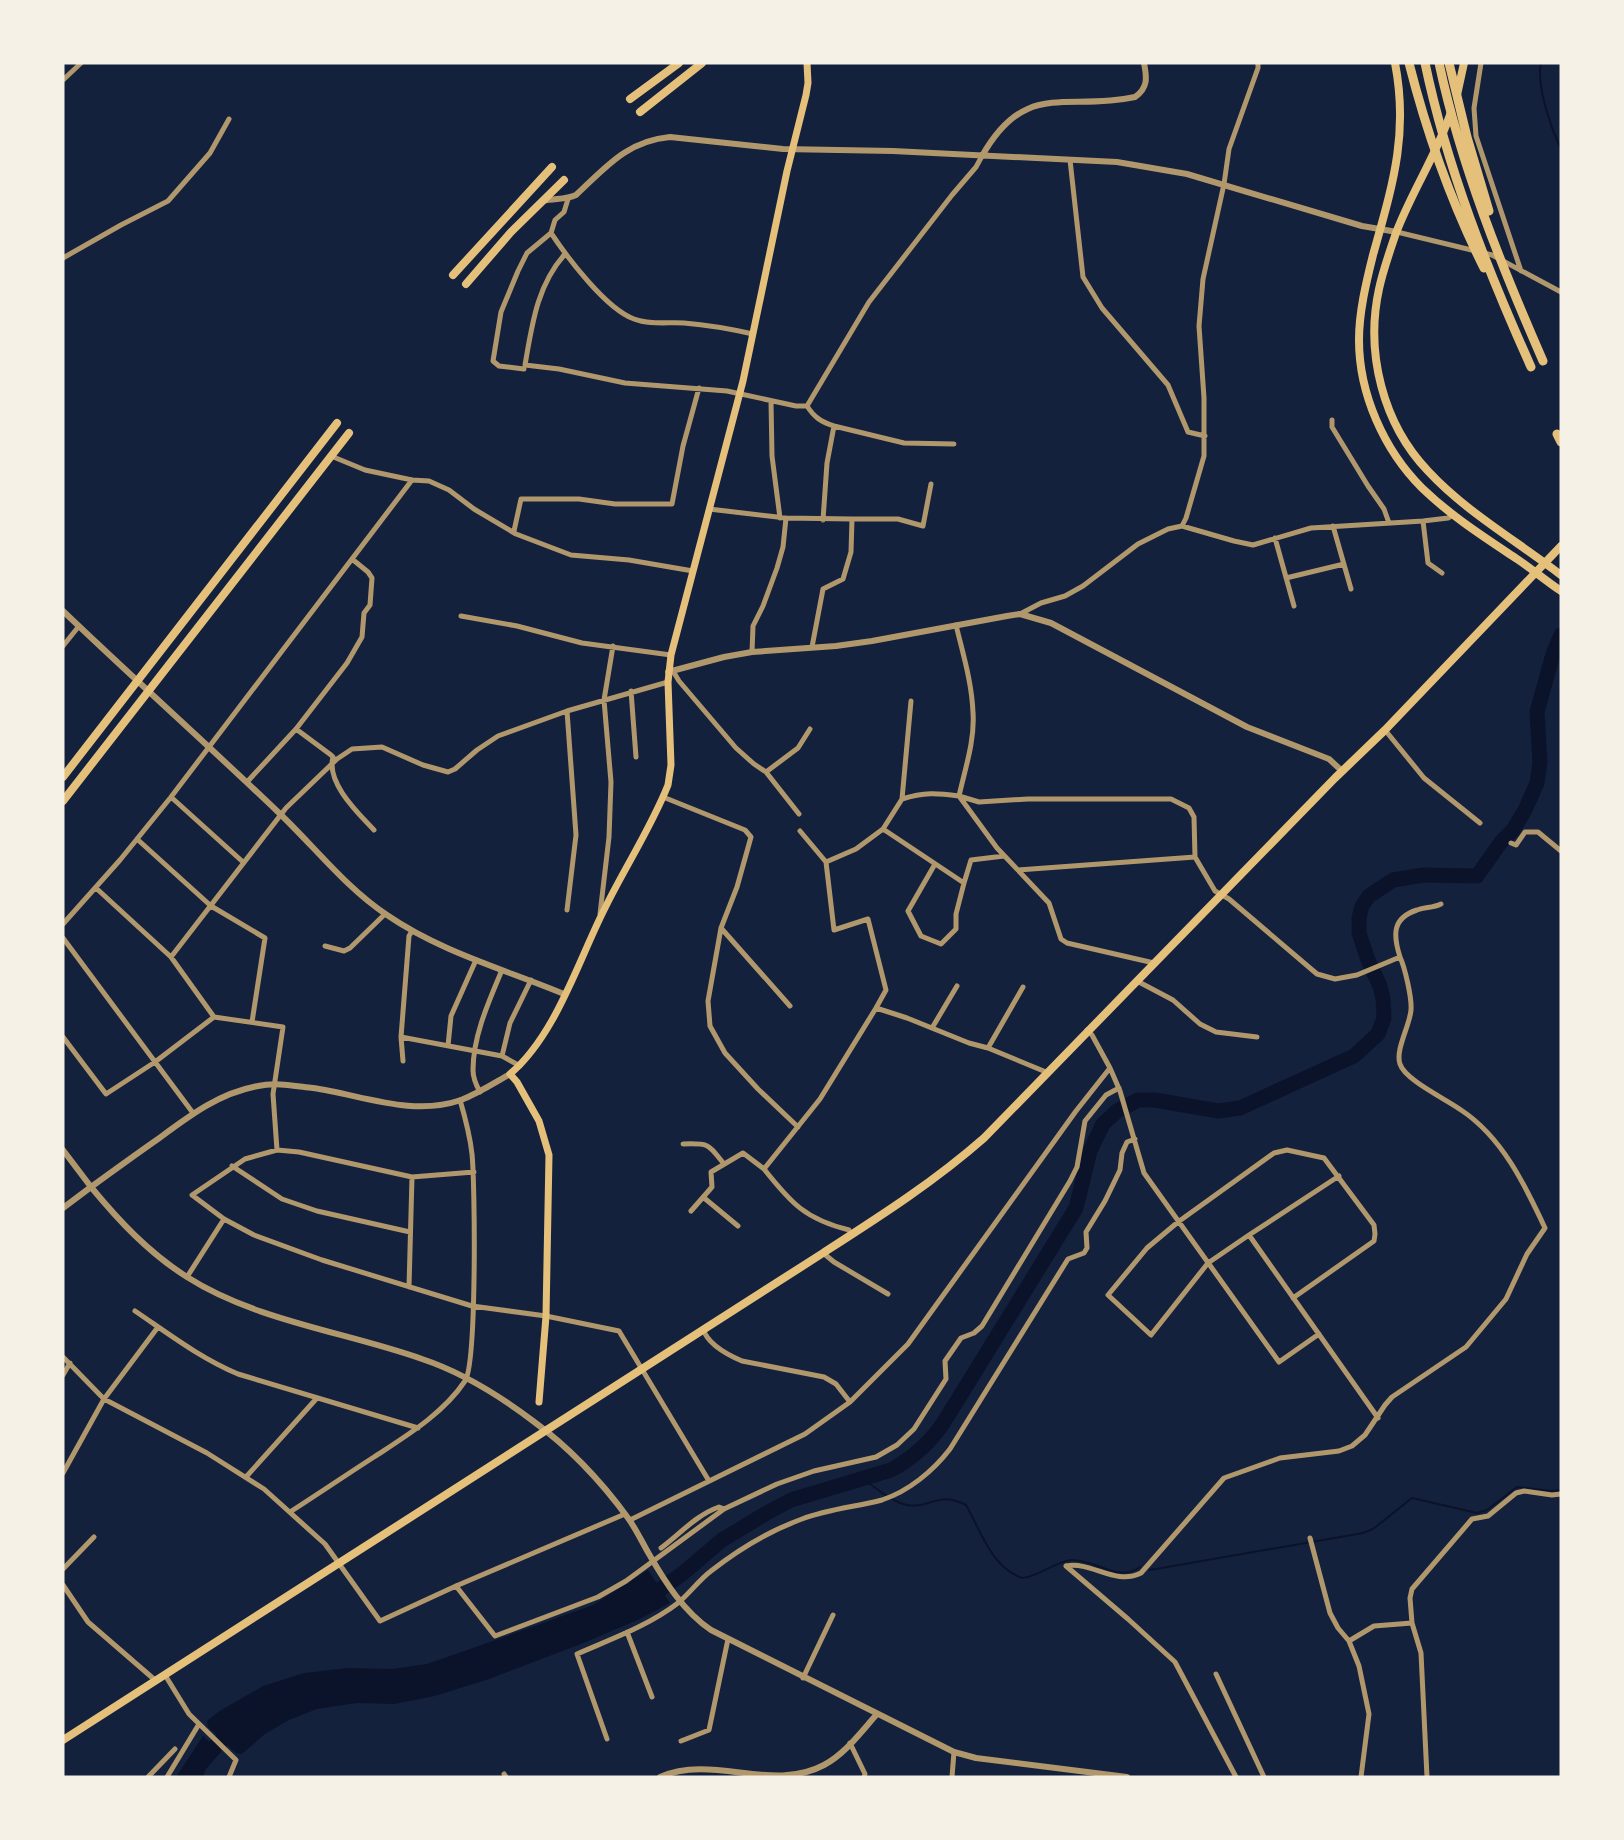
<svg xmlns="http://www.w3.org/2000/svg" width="1624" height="1840" font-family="Figtree,sans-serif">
<rect width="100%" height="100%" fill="#14213d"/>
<path fill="#0b132b" d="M648,1570L670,1603L640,1619L581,1644L489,1679L435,1696L394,1704L357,1703L317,1709L289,1720L265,1734L242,1754L236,1753L208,1727L207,1721L218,1712L263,1686L304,1673L348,1668L392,1669L427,1664L493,1641L593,1605Z
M203,1736L221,1752L206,1769L203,1777H176Z"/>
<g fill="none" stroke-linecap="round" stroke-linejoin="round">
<path stroke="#0b132b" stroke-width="2" d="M1541,63C1536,85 1551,128 1561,149
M862,1479C876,1487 891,1502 907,1505C931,1509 938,1490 966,1505C981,1531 991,1567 1022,1578C1039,1577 1054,1562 1071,1560C1096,1559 1117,1583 1140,1567
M1150,1570L1363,1533L1373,1529L1412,1498L1477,1513L1487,1510L1517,1487L1552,1491L1561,1490"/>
<path stroke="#0b132b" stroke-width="15" d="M645,1600L682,1574L722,1540L765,1514L791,1500L891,1470C913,1458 930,1443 944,1422L1076,1208L1090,1151L1103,1124L1117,1111L1138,1100H1155L1218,1111L1240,1108L1354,1056L1378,1034L1384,1018L1383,999L1380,986L1368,960L1359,933V918L1362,906L1369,896L1393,880L1423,875L1477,876L1501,842L1513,830L1525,810L1537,783L1540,762L1537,712L1553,654L1561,635
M190,1777L203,1757L237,1727"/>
<path stroke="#b1986c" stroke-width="5" d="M1481,63L1474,108L1476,136L1521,271
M63,80L81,63
M1070,160L1083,277L1102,308L1168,385L1188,432L1205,436
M1397,232L1492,255L1561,292
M551,233C567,257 606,309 634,319C649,325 668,322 684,323C708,325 731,329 753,334
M565,254C537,285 532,325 525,365L559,369L625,383L727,391L796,406H807
M63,258L121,225L168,201L210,153L229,119
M524,369L499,366L493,361L501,312L518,271L527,253L551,233L555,220L564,212L568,199
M771,401L772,456L780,518
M807,406L869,302L952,195L976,167L982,156
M807,406C814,417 821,422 834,426L904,443L954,444
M1332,420V427L1368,486L1384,509L1389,523
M331,456L365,470L412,480L429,481L449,490L474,509L516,534L571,555L629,560L693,571
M709,509L786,518L852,519L851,552L843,579L823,589L812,647
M852,519H898L923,526L931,484
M823,520L827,463L834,426
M1423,521L1428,563L1442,573
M1182,526L1186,518L1204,456V398L1199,326L1203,279L1224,184L1229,149L1258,68V63
M1333,526L1351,589
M514,531L521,499H579L615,504H672L683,446L699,388
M1275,538L1294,606
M1286,578L1344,564
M1020,614L1041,603L1065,596L1083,586L1138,544L1168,529L1182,526L1234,541L1253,545L1311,528L1423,521L1448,518L1453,515
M461,616L517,626L582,643L671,655
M956,625C963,654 972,683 973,713C975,740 965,769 959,796L979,802L1028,799H1171L1189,808L1194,817L1195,857L1215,891L1229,899L1317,974L1335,979L1357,975L1400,957C1405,968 1412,998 1411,1010C1410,1025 1395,1050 1400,1064C1405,1080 1446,1099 1461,1110C1502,1137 1525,1185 1545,1228L1527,1254L1506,1299L1466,1347L1392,1397L1385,1405L1365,1435L1352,1446L1339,1451L1280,1458L1224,1478L1141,1573C1115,1586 1092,1561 1066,1566
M63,646L79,626
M752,652L753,626L763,606L777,568L783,547L786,518
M673,671L679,681L736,748L754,764L766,772L799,814
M631,691L636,757
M567,711L576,835L567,910
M296,729L331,755L333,757C326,783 358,813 374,830
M1385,730L1424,778L1480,823
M766,772L798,748L810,729
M247,782L296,729L347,663L362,637L364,613L370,605L372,578L368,572L352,559
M171,797L243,862
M663,797L745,830L751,837L737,887L721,928L708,1001L710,1026L725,1053L758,1089L798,1127
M902,799L911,701
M883,829L964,883L956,914V929L941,944L921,936L908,911L935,864
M800,831L826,862L856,849L883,829L902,799C924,792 937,793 959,796L997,848L1049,903L1061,939L1067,943L1154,963
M137,839L211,906L265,938L252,1022
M1511,843L1516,845L1525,832H1538L1561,851
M826,862L834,930L868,919L886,990L876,1008
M1018,870L1195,857
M964,883L971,860L1004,856
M96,888L171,957L214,1017
M600,914L609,837L611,782L604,700L613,646
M63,924L120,860L171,797L412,480
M721,928L790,1006
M412,931L409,936L401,1037L502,1056L520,1066
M63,938L193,1113
M325,946L344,951L350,948L385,914
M171,957L286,808L337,759L352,749L382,747L423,765L448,772L455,769L477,750L498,736L567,711L668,682
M1400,957C1393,935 1392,918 1417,910C1425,907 1433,908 1441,904
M1137,981L1173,1000L1200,1024L1216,1032L1257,1037
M932,1028L957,986
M1087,1030L1092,1035L1110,1068L1120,1091L1144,1173L1279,1362L1319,1334
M63,1037L106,1094L155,1062L214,1017L283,1027L273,1094L277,1150L245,1159L192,1195L224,1219L254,1235L322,1260L472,1306L546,1316L619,1331L709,1481
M401,1037L403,1061
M448,1046L451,1016L476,960
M988,1048L1023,987
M502,1056L510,1023L531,980
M480,1092C476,1085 473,1077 473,1070C473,1036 489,1001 502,970
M683,1144C710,1143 708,1144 724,1164
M277,1150L299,1152L412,1177
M232,1166L282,1199L317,1211L410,1232
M703,1197L738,1226
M691,1211L712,1187L711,1172L743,1153L764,1169
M851,1235L849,1230C805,1219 791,1203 764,1169L820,1099L876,1008L907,1018L969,1043L988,1048L1046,1072
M1249,1235L1339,1176
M823,1253L834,1262L888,1294
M187,1277L224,1219
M409,1287L412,1177L474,1172
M1293,1298L1374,1241L1375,1234L1374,1225L1324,1158L1287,1150L1274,1153L1178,1222L1147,1248L1108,1295L1151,1335L1208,1263L1249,1235L1378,1418
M135,1311C169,1334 200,1358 238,1374L418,1428
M703,1329C708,1345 728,1355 742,1361L824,1377L836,1384L850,1402
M63,1357L104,1399L207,1453L264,1489L325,1544L380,1621L456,1586L625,1514
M63,1375L70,1363
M63,1473L104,1399L158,1327
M246,1477L317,1398
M290,1512C318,1494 346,1475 374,1457C406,1436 443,1414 465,1381C477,1363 475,1184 472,1154C470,1136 465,1117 460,1100
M630,1520L805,1434L850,1402L908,1344L1076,1111L1110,1068
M1310,1538L1330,1613L1338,1628L1349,1641
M661,1548C680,1534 696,1515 719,1507L724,1509
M1066,1566L1128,1619L1175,1662L1236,1777
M63,1569L94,1537
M63,1585L88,1622L155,1680
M456,1586L495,1636L598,1597L626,1581L724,1509L777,1484L814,1471L876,1457L897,1445L914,1429L946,1379L945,1361L961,1338L974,1333L982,1326L1070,1181L1077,1167L1085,1121L1106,1095L1119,1088
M1412,1623L1421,1653L1427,1777
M627,1632L652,1697
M1216,1674L1264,1777
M165,1675L189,1714L236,1760L229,1777
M803,1678L833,1615
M607,1739L577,1654C611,1639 648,1626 678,1603C690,1593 699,1580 711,1571C739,1549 769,1531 802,1519C828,1509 855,1507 882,1500C909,1491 933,1471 950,1449L1068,1259L1084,1253L1087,1248L1086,1232L1105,1201L1120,1170L1122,1153L1127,1142L1135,1139
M681,1741L709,1730L728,1639
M850,1743L865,1774L864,1777
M504,1774L506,1777
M148,1777L175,1749
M167,1777L199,1724
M952,1777L954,1752
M1361,1777L1369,1714L1359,1666L1349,1641L1374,1626L1412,1623L1410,1598L1412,1589L1472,1519L1488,1516L1516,1493L1524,1491L1552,1495L1561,1494"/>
<path stroke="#b1986c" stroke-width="6" d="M982,156C1026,79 1065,112 1135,97C1148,88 1147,78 1144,63
M543,201C555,198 565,200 576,195C606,167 627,141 670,137L783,149L893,151L1117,162L1187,174L1362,226L1397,232
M63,611C134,679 207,744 278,812C314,846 345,887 387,915C441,952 504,969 564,994
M668,672L724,657L752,652L836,646L872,641L1007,616L1020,614L1051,623L1247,727L1329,759L1342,771
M510,1074C494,1083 479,1093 461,1100C412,1117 362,1095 313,1088C295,1086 276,1082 258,1086C219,1093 189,1116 158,1139C135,1155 113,1171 91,1187C119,1221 149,1253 187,1277C256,1321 346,1332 422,1359C461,1372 500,1396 533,1421C570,1448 601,1481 628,1518C636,1529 642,1542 649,1554C665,1582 684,1612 711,1630L954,1752L976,1758L1127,1777
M63,1150L91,1187L63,1208
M660,1777C714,1754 772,1793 824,1765C845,1754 861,1732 877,1714"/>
<path stroke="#e5c07b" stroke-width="7" d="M539,1402L546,1316L549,1155L539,1121L517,1082L510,1074C556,1035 578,961 605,908C625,867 651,828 668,785L671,765L668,682L671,655L743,381L787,171L806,95L808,83L807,63"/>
<path stroke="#e5c07b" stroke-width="8" d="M1395,63C1409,135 1392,187 1373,255C1366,283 1359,312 1359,340C1359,394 1384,450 1422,488C1451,516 1484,537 1517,559C1532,569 1546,581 1561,591
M1457,95L1464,63
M1451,112C1437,154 1412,191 1396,233C1390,251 1383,270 1379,289C1365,353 1383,424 1428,471C1466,512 1517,541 1561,575"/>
<path stroke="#e5c07b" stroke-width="8" d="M630,99L679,63
M640,112L702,63
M453,275L552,167
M466,284L511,232L564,180
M63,777L337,423
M63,801L349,433
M63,1740L823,1253C879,1217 934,1182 984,1138L1335,778L1385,730L1561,546"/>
<path stroke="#e5c07b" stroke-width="9" d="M1409,63C1427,134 1451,202 1484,268
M1425,63C1447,168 1487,269 1531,367
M1439,63C1461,166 1501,265 1543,361
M1449,63L1467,137L1489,211
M1557,434L1561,442"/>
</g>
<rect width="1624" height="1840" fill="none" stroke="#f6f1e7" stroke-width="129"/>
</svg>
